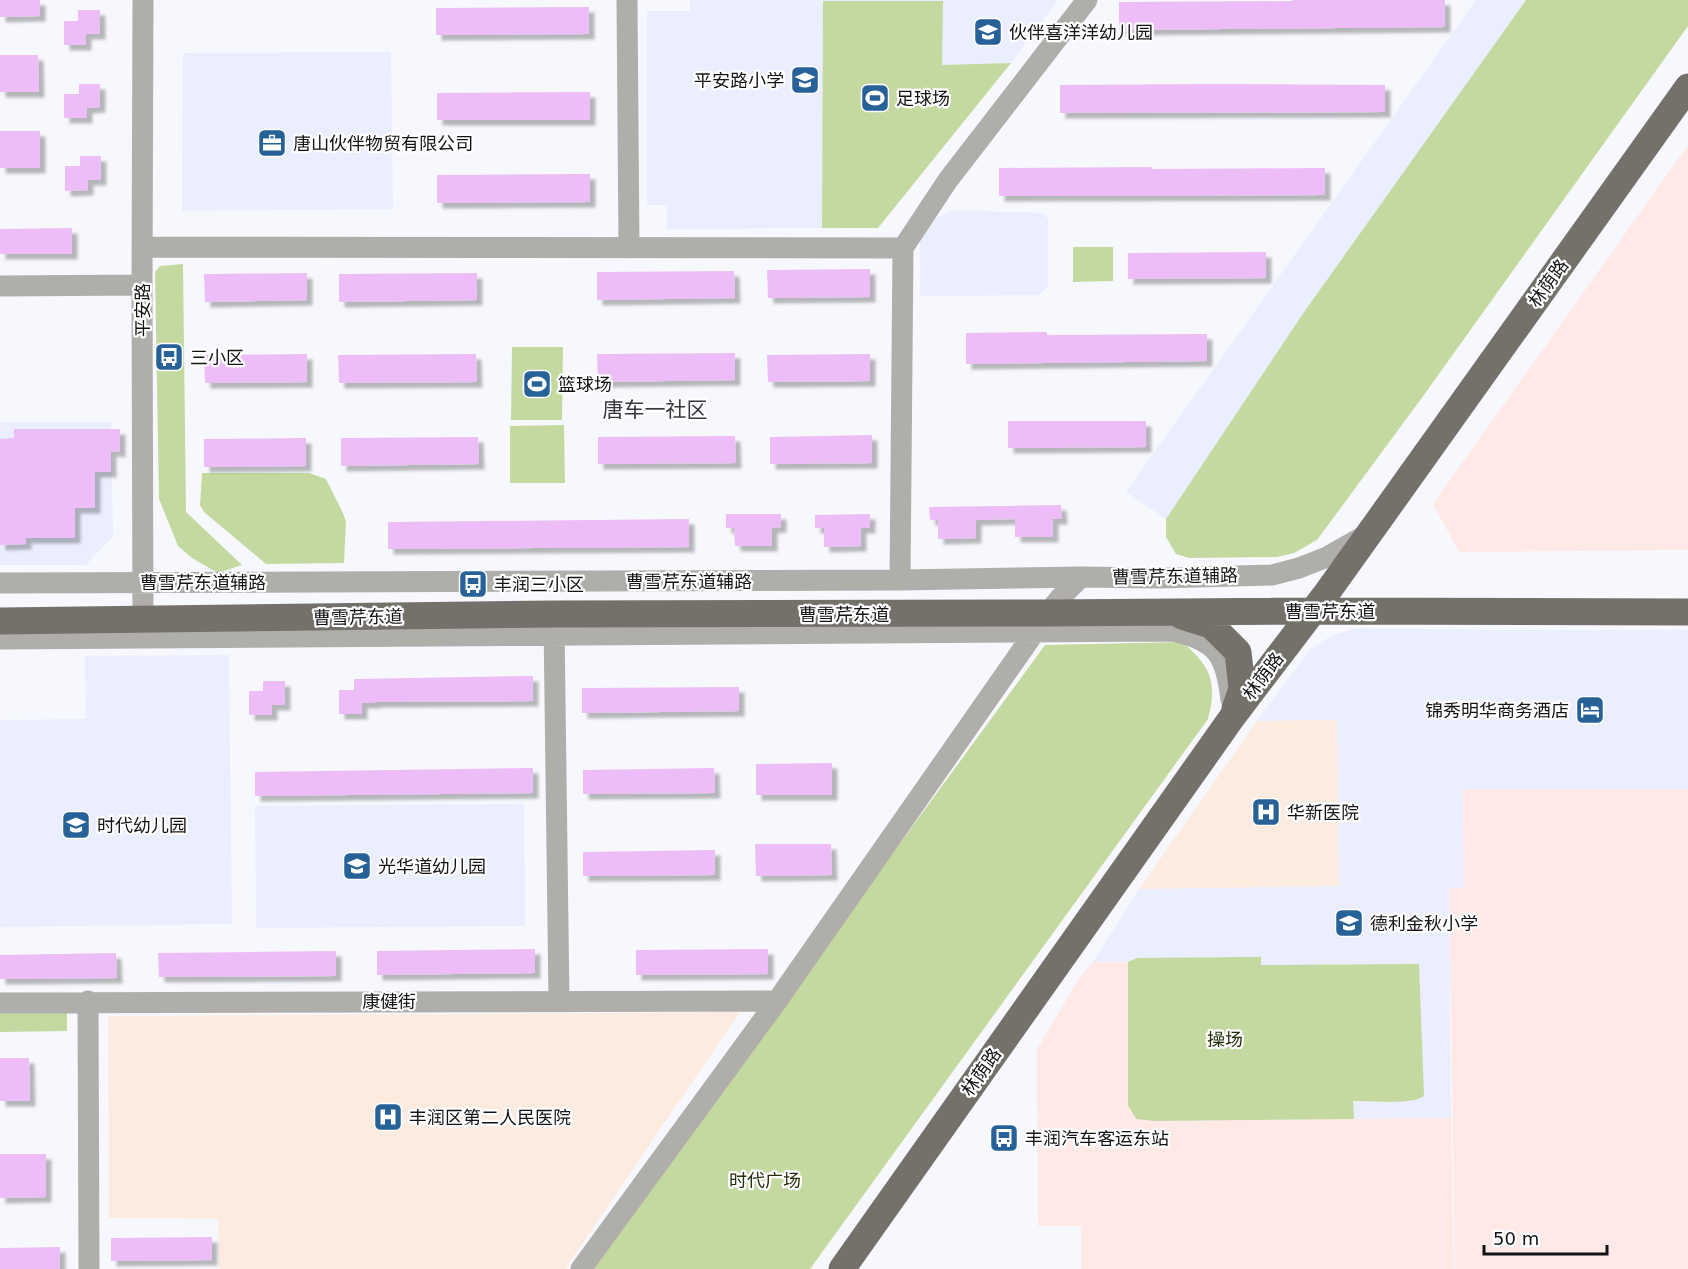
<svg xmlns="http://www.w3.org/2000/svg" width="1688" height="1269" font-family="'DejaVu Sans','Noto Sans SC',sans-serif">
<defs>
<filter id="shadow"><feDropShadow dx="5.5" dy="5.5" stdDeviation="1.5" flood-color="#0004"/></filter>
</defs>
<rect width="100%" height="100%" fill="#f7f8fe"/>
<path fill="#eaeefe" d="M690,0H1058L1011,63L943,65L878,228L667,229V205H647V11H690Z
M1476,0H1526L1302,315L1166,519L1126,492Z
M391,52L393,209L182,211L183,53Z
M953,210L1043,213L1048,219V287L1039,295L920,296V238L927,225L940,216Z
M0,422H111L113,536L86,565H0Z
M1358,628L1491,630H1688V789H1463L1464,888L1449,889L1451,1118L1154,1121L1128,1105V962H1093L1139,889L1339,886L1337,720L1257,721L1310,649L1333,635Z
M229,655L232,924L0,927V720L86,719L85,656Z
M524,804L525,926L256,928L255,806Z"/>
<path fill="#fee9e7" d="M1688,145V550L1459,552L1433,504Z
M1463,789H1688V1269H1455L1449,888H1464Z
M1093,962H1128V1105L1137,1118L1154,1121L1451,1118L1454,1269H1081V1226H1038L1037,1049L1080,977Z"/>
<path fill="#fcebdf" d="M1337,720L1339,886L1139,889L1257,721Z
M740,1012L565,1269H219L218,1219L109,1218L108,1016Z"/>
<path fill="#c3d9a0" d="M1526,0H1688V26L1421,399L1317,540L1294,553L1277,557L1189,558L1176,554L1166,537V519L1302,315Z
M823,1H943L942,65L1011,63L878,228H822Z
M1073,247H1113V281L1073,282Z
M183,264L186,512L242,565L218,573L192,558L178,546L159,499L155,272L160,266Z
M512,347H563L562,420H511Z
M564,425L565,483H510V426Z
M202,473H309L326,479L343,513L346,522L344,563L266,564L204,512L200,505Z
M1182,642C1210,666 1218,681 1208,719L810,1269H589L1045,645Z
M1248,957H1261V965L1419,964L1424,1096C1413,1105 1369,1101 1353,1101L1354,1119L1154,1121L1136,1119L1128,1105V962L1137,958Z
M67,1006V1031L0,1032V1007Z"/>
<path fill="#edbdf7" filter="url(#shadow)" d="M0,0H40V16L0,17Z
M1292,0H1445V27L1119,30V2L1292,1Z
M589,7V34L436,35V8Z
M78,10H100V34H86V45H64V21H78Z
M0,55H38L39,92H0Z
M79,84H100V107L87,108V118H64V94H79Z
M1213,84L1385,85V112L1060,113V85Z
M590,92V120H437V93Z
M0,131H40V168H0Z
M80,156H101V180H88V190L65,191V166H80Z
M1152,167V169L1325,168V195L999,196V168Z
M590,174V202L437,203V175Z
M72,228V254H0V229Z
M1266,252V278L1128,279V253Z
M870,269V297L768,298L767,270Z
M734,271L735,298L597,300V272Z
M307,273V300L205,302L204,274Z
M477,273V300L339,302V274Z
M1047,332V335L1207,334V361L966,364V333Z
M735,353V380L598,382L597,354Z
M307,354V382L205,383L204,355Z
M476,354L477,382L339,383L338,355Z
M870,354V381L768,382L767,355Z
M1008,421H1146V447L1008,448Z
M14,429H120V452L111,451V472H95V508H75V538H26V544L0,545V439L14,438Z
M872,435V463L770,464V437Z
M735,436L736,463L598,464V437Z
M478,437L479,464L341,466V438Z
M306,438V466L204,467V439Z
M1061,505L1062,519H1053V537H1015V519L976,520V538L938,539V520H930L929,507Z
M726,514H781V527L772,528V546H735L734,528H726Z
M870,514V528H861V546L824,547V528H815V515Z
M689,519V547L388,549V522Z
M533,676V701L375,702V703H362V714H339V690H354V679Z
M263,681H285V705H272V715H249V691H263Z
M739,687V711L582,713V688Z
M832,763V795H756V764Z
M533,768V793L255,796V772Z
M714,768L715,793L583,794V770Z
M755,844H831L832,875L756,876Z
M715,850V875L583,876V852Z
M535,949V973L377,975V951Z
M768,949V974L636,975V950Z
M336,951V976L159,977L158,953Z
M116,953L117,978L0,979V955Z
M0,1058H29L30,1101H0Z
M0,1154H46V1197L0,1198Z
M212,1237V1260L111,1261V1238Z
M60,1247V1269H0V1248Z"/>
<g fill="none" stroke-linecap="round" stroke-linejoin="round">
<path stroke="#b0aeab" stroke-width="21" d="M143,0L142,285L143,632
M627,0L629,248
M142,247L903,248
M0,286L142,285
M900,580L903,248L948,180L1087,0
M0,583L900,580L1081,577L1160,578L1272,575L1299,568L1327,557L1366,535
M554,624L559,1001
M0,639L1173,631C1218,641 1226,656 1231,700
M88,1001L89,1269
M0,1003L777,1001
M581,1269L777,1001L1048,613L1060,598L1081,577"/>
<path stroke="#74716b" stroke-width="27" d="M1182,616L1211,625L1238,652L1242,689L1235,709
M0,621L554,614L1048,613L1313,611L1688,612
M842,1269L1233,716L1326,594L1688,87"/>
</g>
<defs>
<g id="school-square" transform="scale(1.5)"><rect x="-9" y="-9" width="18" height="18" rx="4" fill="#266198" stroke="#fff"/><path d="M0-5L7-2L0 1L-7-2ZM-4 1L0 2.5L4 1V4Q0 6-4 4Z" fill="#fff"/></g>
<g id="stadium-square" transform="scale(1.5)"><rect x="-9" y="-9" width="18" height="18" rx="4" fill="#266198" stroke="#fff"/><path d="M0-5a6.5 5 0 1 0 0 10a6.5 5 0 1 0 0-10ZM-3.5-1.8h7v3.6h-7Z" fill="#fff"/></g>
<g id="office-square" transform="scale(1.5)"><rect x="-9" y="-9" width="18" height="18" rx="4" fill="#266198" stroke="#fff"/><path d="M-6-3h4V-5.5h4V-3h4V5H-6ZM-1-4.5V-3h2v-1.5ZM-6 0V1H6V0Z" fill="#fff"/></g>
<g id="bus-square" transform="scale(1.5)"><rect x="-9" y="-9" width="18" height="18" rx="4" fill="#266198" stroke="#fff"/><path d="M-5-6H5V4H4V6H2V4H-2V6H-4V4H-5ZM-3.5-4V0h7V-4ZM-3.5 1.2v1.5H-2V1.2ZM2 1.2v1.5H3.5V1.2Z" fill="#fff"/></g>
<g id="hotel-square" transform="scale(1.5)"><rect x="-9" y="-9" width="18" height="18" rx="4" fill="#266198" stroke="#fff"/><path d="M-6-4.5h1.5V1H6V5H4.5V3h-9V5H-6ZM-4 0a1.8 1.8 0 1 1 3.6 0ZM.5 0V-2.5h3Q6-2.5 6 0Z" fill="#fff"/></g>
<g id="hospital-square" transform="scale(1.5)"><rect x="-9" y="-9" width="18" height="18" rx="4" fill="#266198" stroke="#fff"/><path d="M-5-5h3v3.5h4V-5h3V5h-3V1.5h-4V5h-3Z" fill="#fff"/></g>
</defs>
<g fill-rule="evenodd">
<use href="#school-square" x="988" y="32"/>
<use href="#school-square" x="805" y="80"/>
<use href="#stadium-square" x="875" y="98"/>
<use href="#office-square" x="272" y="143"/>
<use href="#bus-square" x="169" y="357"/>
<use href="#stadium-square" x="537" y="384"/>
<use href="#bus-square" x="473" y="584"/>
<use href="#hotel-square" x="1590" y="710"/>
<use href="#hospital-square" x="1266" y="812"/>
<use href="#school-square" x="76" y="825"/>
<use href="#school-square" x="357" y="866"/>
<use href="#school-square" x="1349" y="923"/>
<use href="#hospital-square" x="388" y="1117"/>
<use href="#bus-square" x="1004" y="1138"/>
</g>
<g text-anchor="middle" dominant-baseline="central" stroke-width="4.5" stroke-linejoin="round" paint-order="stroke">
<g font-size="18" fill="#131316" stroke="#fff" text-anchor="start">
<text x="1009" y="32">伙伴喜洋洋幼儿园</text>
<text x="784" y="80" text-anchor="end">平安路小学</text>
<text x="896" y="98">足球场</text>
<text x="293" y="143">唐山伙伴物贸有限公司</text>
<text x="190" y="357">三小区</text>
<text x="558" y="384">篮球场</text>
<text x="494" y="584">丰润三小区</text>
<text x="1569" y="710" text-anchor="end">锦秀明华商务酒店</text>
<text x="1287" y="812">华新医院</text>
<text x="97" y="825">时代幼儿园</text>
<text x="378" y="866">光华道幼儿园</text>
<text x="1370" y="923">德利金秋小学</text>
<text x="409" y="1117">丰润区第二人民医院</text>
<text x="1025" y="1138">丰润汽车客运东站</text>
</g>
<g font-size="18" fill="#131316" stroke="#fff">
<text transform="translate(1548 283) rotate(-54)">林荫路</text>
<text transform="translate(142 310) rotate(-90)">平安路</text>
<text transform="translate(1175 576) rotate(-1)">曹雪芹东道辅路</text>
<text x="689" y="581">曹雪芹东道辅路</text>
<text x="203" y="582">曹雪芹东道辅路</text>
<text x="1330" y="611">曹雪芹东道</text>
<text x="844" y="614">曹雪芹东道</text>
<text transform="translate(358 617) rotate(-1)">曹雪芹东道</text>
<text transform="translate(1263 676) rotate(-53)">林荫路</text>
<text x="389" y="1001">康健街</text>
<text transform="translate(981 1072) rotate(-55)">林荫路</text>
</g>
<g font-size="18" fill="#242f0b" stroke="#fff">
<text x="1225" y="1039">操场</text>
<text x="765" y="1180">时代广场</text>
</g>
<g font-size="21" fill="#35373e" stroke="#fff">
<text x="655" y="410">唐车一社区</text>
</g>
</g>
<path d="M1484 1245v9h123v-9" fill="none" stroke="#131316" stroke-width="3"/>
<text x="1493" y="1245" font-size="18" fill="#131316" stroke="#ffffff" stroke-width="4.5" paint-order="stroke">50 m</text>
</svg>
